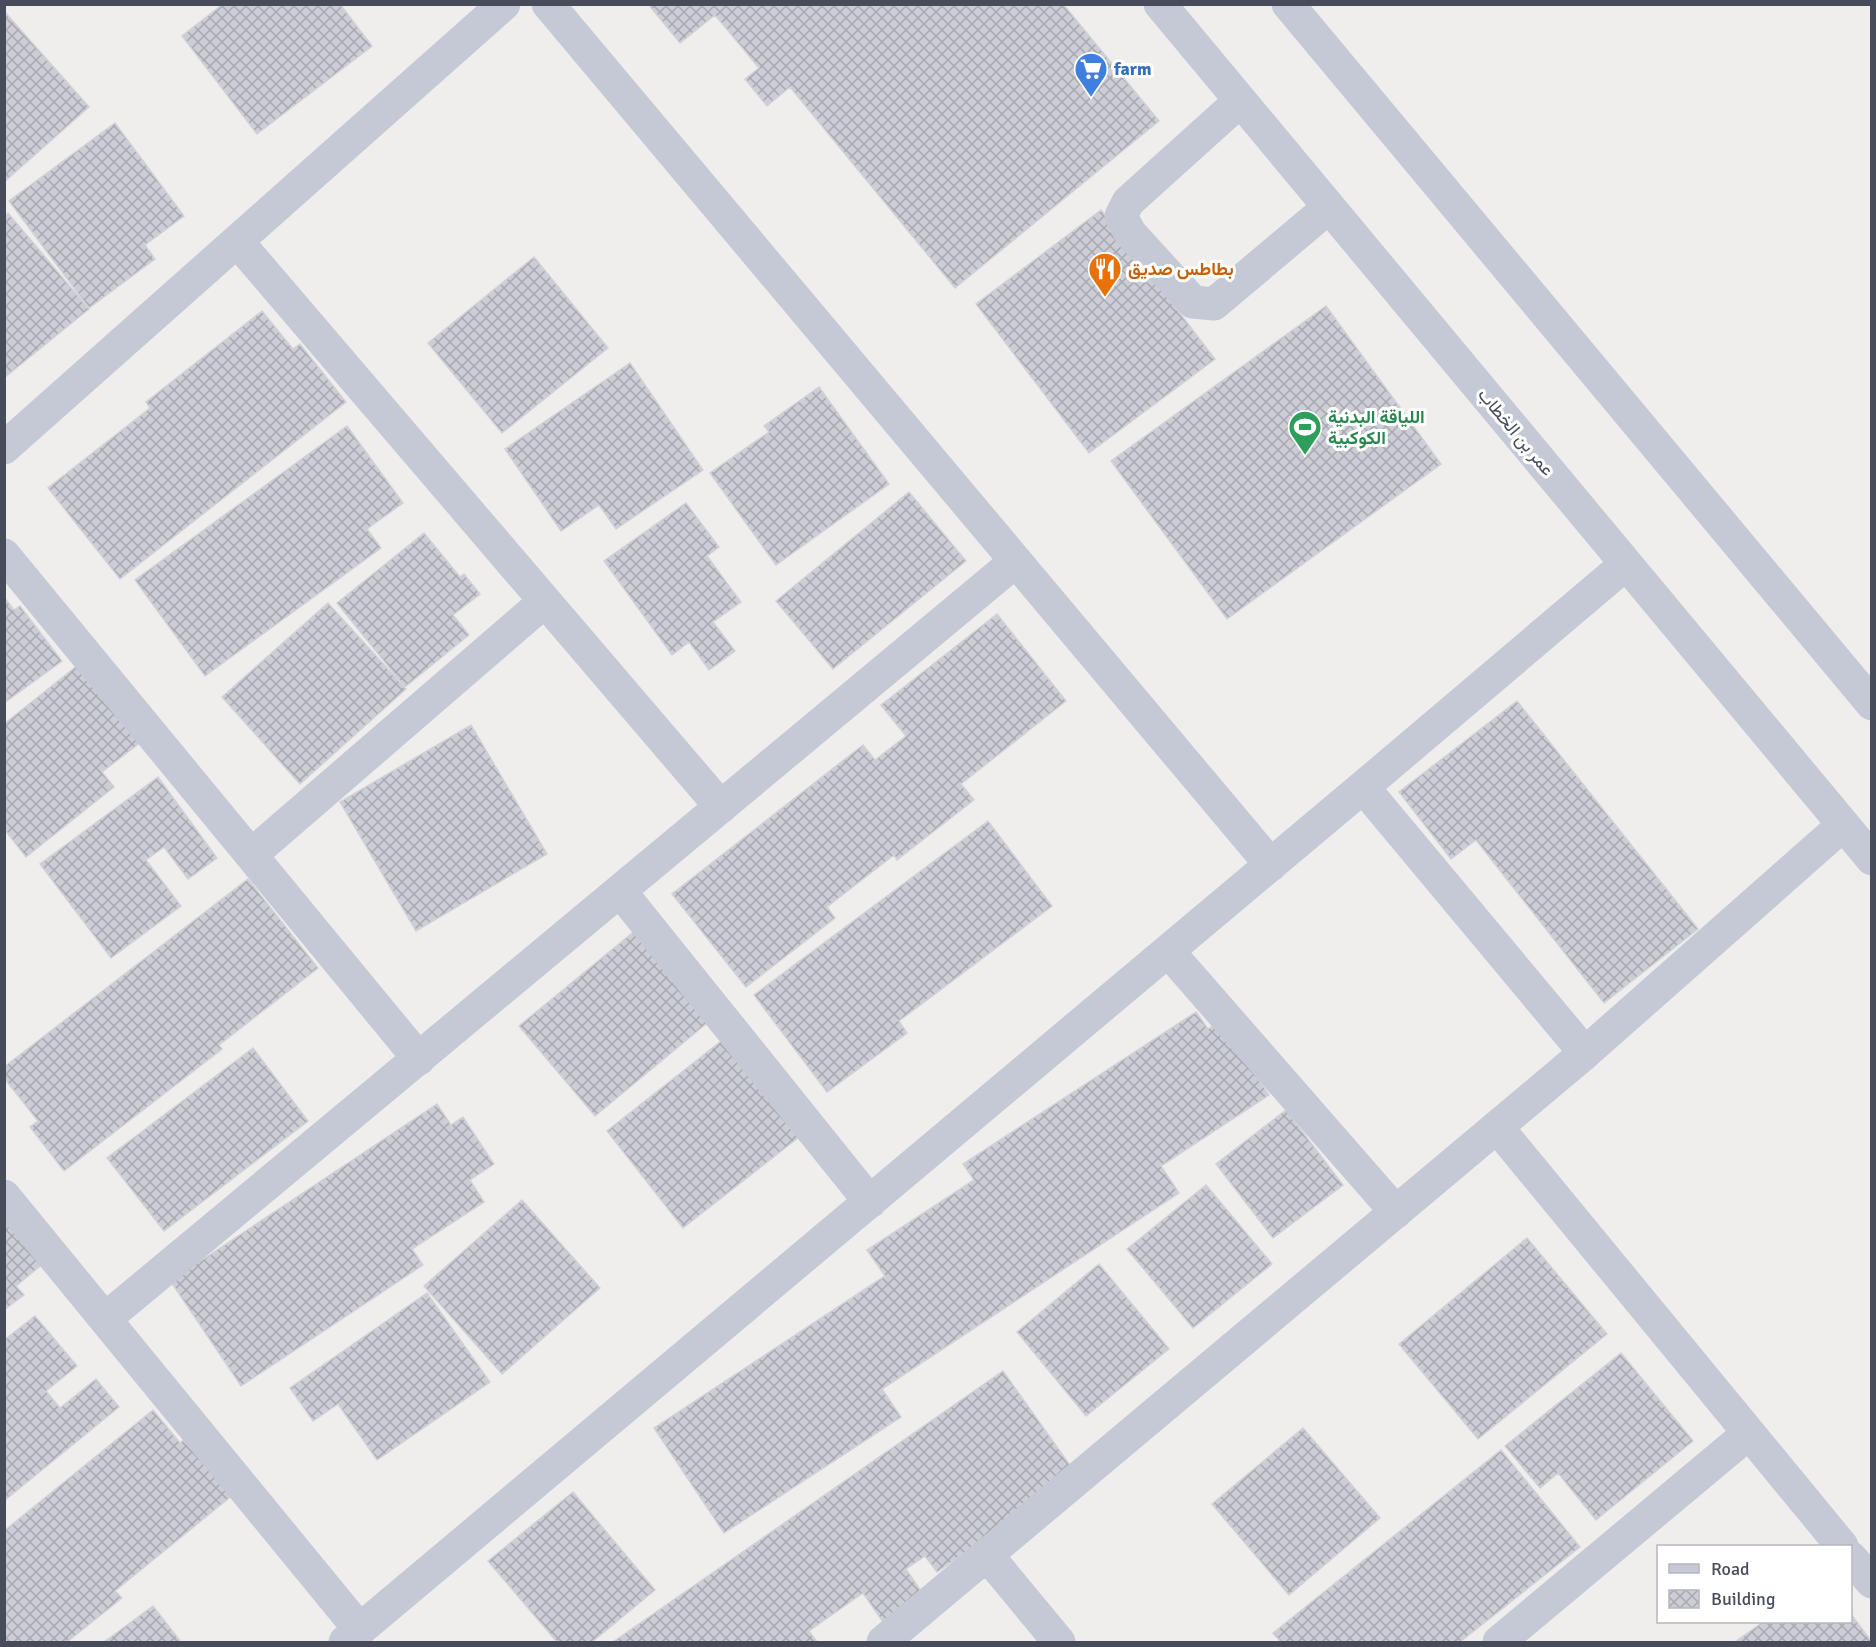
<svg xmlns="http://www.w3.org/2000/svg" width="1876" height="1647" font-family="Signika,Vazirmatn,sans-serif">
<defs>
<pattern id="building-cross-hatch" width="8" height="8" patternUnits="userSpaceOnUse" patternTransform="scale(1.5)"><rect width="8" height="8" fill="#cdced5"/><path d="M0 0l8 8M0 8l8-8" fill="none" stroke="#a8a9b0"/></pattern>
</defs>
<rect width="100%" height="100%" fill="#f0eeed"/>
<path fill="url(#building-cross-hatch)" stroke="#d1d2d9" stroke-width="1.5" d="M223,4H340L372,46L257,134L182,36Z
M648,4H1063L1159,121L955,288L790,87L767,106L745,79L759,68L715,15L680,43Z
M4,11L89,107L4,182Z
M115,123L184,216L145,245L155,259L89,308L9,201Z
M1101,210L1215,359L1089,453L976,304Z
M8,213L89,309L4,378V216Z
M534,257L608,348L502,433L428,343Z
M1326,306L1441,464L1227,619L1111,461Z
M262,311L293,349L300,344L346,402L120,579L48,488L150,408L146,402Z
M630,363L703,470L616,529L599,505L561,531L505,449Z
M819,387L889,484L776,565L710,473L769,432L764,426Z
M347,426L403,503L367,529L381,548L205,676L135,580Z
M909,492L966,561L833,669L776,601Z
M686,503L719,547L707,556L741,602L713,622L735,651L709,670L689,642L672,655L604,561Z
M424,533L460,577L464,574L480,594L453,615L469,635L405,687L337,603Z
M4,597L14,610L20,606L62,661L4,703Z
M328,603L406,689L300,784L222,697Z
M997,614L1066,701L961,784L974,800L897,860L894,855L827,907L835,918L746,987L672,894L863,745L875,760L906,736L881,705Z
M78,665L141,742L102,772L114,787L26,857L4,829V724Z
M1517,701L1698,929L1604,1003L1476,840L1451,859L1399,792Z
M471,725L547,854L416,931L340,802Z
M158,777L217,858L188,879L164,847L146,860L181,906L111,958L40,864Z
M988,821L1052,906L899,1021L907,1033L827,1092L754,995Z
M248,879L318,968L219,1045L222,1049L64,1171L30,1127L38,1121L4,1078V1067Z
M637,929L712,1019L595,1116L519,1026Z
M1196,1012L1208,1029L1220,1021L1269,1095L1161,1166L1179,1193L882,1389L901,1417L724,1533L654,1428L885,1276L867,1250L974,1180L963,1164Z
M725,1038L803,1134L683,1228L607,1131Z
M253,1048L308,1121L164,1231L107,1158Z
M437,1104L451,1125L463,1117L494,1164L470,1180L484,1202L412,1249L423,1265L241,1386L169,1279L200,1258L202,1260Z
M1286,1110L1343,1185L1273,1238L1216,1164Z
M1206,1185L1272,1264L1193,1328L1127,1249Z
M522,1200L600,1288L502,1374L424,1286Z
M4,1213L44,1263L16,1286L24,1295L4,1310Z
M1527,1238L1607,1334L1478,1439L1399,1344Z
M1099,1264L1169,1349L1086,1416L1017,1332Z
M427,1293L490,1382L377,1460L338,1404L313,1421L290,1388Z
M35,1316L77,1366L46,1391L60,1408L96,1379L119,1407L4,1501V1340Z
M1621,1353L1693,1441L1596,1520L1558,1473L1540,1488L1505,1446Z
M1003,1371L1077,1475L937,1572L925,1556L906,1569L923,1594L883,1622L863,1593L809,1631L817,1642H613Z
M153,1410L180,1443L187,1437L234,1494L115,1591L122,1598L67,1642H4V1531Z
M1303,1428L1380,1518L1289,1595L1212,1504Z
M1501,1450L1580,1547L1460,1642H1281L1273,1633Z
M573,1492L655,1590L592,1642H557L488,1561Z
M153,1606L181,1642H104Z
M1850,1613L1872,1642H1735L1763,1622H1850Z"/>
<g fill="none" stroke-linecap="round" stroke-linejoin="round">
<path stroke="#c4c9d5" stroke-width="33" d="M548,4L1271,865
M1160,4L1872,859
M1288,4L1872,704
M1240,101L1128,202L1121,216L1130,233L1193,302L1214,304L1329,207
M237,241L721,807
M4,448L504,4
M4,555L419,1059
M1363,787L1585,1053
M251,855L545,601
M620,891L870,1202
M1168,951L1396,1212
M1497,1127L1842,1546
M4,1196L360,1630
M105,1319L1016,561
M987,1555L1059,1642
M1850,1557L1872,1582
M345,1642L1363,787L1626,564
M883,1642L1585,1053L1843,825
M1499,1642L1749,1433"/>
</g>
<defs>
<g id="supermarket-pin" transform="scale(1.725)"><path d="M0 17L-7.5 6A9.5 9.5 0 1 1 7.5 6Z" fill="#3f7fe0" stroke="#fff"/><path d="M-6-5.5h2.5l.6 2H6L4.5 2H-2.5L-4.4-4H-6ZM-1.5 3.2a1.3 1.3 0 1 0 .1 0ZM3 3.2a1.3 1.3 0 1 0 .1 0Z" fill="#fff"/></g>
<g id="restaurant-pin" transform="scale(1.725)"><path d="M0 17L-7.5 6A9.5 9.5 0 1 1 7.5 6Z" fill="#e8710a" stroke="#fff"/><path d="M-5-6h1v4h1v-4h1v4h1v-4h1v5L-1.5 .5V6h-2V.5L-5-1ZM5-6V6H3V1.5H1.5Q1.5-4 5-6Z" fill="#fff"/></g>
<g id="stadium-pin" transform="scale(1.725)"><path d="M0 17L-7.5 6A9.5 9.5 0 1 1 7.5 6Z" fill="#2e9e5b" stroke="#fff"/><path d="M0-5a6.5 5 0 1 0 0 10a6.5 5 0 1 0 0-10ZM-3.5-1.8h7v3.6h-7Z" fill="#fff"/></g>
</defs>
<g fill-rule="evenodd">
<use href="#supermarket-pin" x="1091" y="69"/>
<use href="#restaurant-pin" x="1105" y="269"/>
<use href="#stadium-pin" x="1305" y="427"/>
</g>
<g text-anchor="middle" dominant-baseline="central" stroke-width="6" stroke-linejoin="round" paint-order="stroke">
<g font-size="18" font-weight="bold" fill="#366cbe" stroke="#fff" text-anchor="start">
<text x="1114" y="69">farm</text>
</g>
<g font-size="18" font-weight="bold" fill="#c56008" stroke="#fff" text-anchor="start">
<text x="1128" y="269">بطاطس صديق</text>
</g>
<g font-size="18" font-weight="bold" fill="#27864d" stroke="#fff" text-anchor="start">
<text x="1328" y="417">اللياقة البدنية<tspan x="1328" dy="21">الكوكبية</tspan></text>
</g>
<g font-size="18" fill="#464c5a" stroke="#fff">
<text transform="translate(1516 432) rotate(50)">عمر بن الخطاب</text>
</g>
</g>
<rect width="1876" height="1647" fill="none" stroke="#464c5a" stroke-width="12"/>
<rect x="1657" y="1545" width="195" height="78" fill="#ffffff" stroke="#b5b7bd" stroke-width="1.5"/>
<rect x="1669" y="1564" width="30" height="9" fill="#c4c9d5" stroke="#b5b7bd" stroke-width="1.5"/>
<text x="1711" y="1575" font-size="18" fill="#464c5a">Road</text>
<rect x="1669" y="1590" width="30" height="18" fill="url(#building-cross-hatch)" stroke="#b5b7bd" stroke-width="1.5"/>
<text x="1711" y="1605" font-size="18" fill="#464c5a">Building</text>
</svg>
